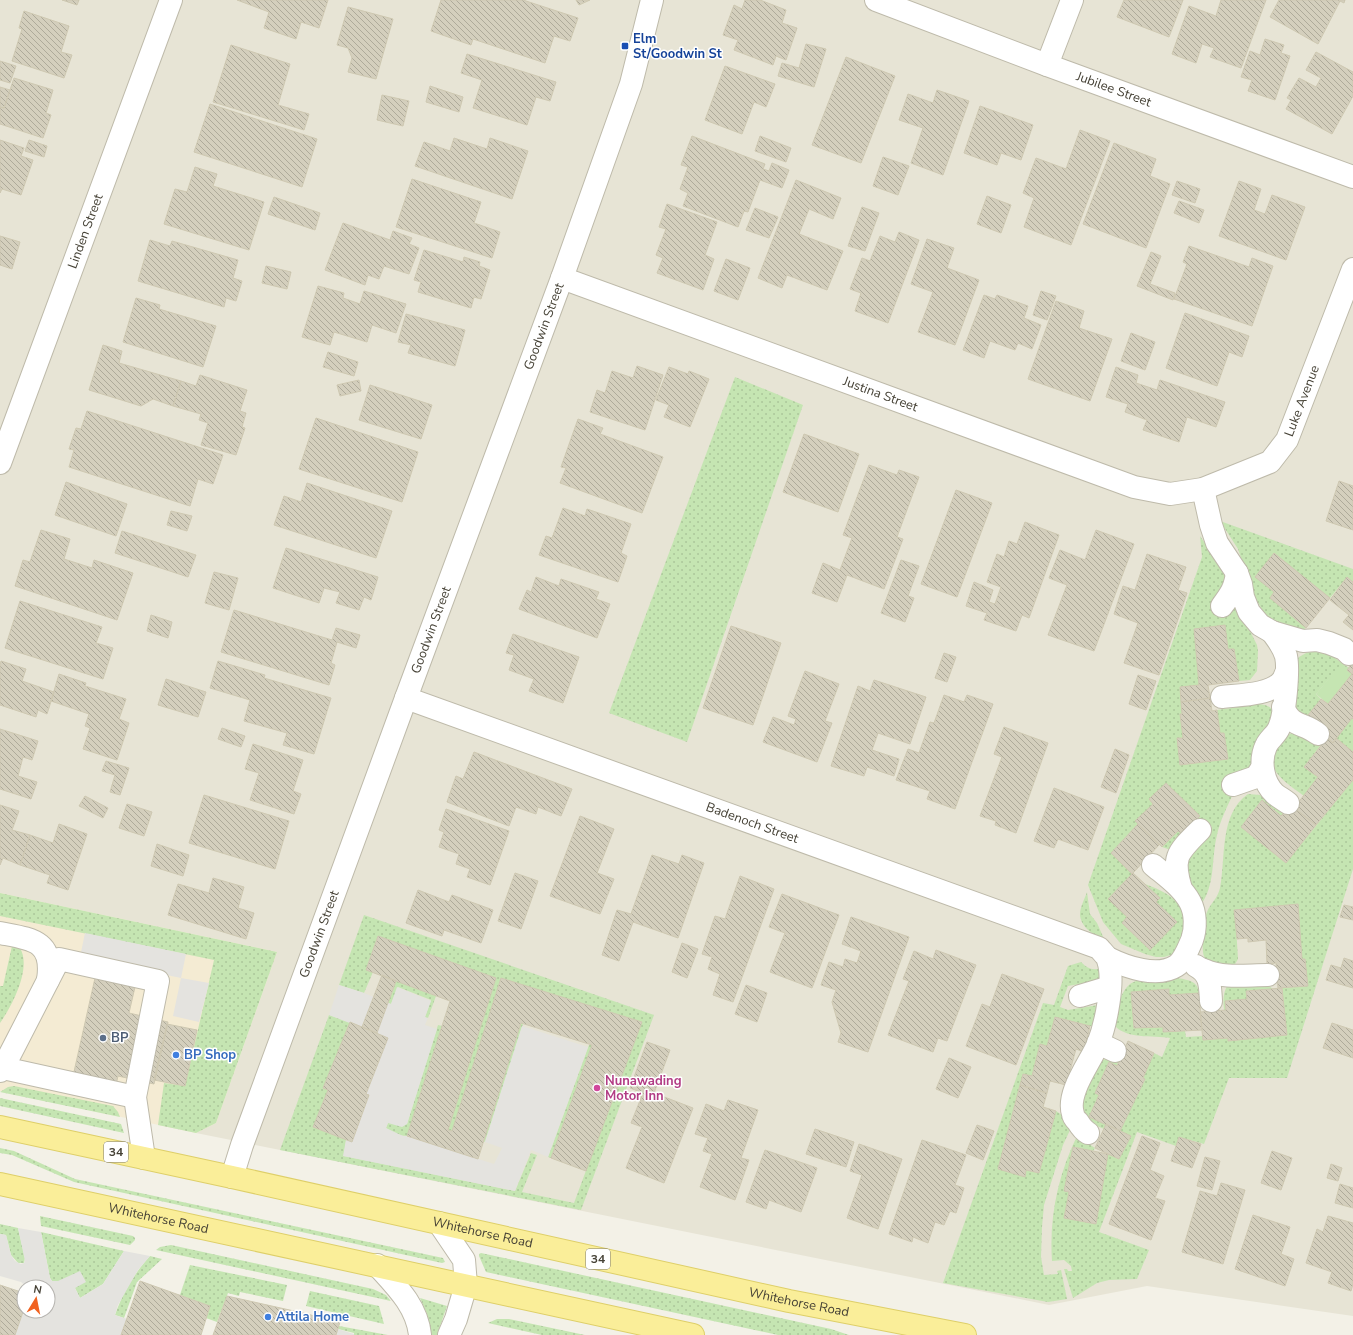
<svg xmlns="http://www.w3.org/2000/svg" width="1353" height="1335" font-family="'Nunito Sans',sans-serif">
<defs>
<pattern id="grass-dots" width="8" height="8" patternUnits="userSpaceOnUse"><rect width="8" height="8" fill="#c5e5b2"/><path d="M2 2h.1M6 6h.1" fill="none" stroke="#abc69a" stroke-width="1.8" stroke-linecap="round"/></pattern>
<pattern id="building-back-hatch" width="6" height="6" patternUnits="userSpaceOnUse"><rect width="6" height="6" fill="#d4cfbd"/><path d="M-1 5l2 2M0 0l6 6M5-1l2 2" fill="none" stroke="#aeaa9a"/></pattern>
</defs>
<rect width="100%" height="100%" fill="#f3f1e7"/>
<path fill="#e7e4d5" d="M0,0H1353V1316L1147,1286L1049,1305L196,1133L216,1123L277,952L0,893Z"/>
<path fill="#f4ebd3" d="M0,893L277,952L216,1123L196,1133L0,1091Z"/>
<path fill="url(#grass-dots)" d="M735,377L803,405L687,742L609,713Z
M1220,521L1353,569V582L1347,577L1330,598L1274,553V592L1270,598L1306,628L1302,630L1276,627L1263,611L1254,596L1238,549Z
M1200,536L1226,573L1234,603L1247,625L1257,645L1258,651L1257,671L1250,680L1239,681L1234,649H1228L1225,625L1194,629L1199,685L1180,687L1182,714H1180L1183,738L1177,739L1180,765L1228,759L1224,733H1220L1217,710L1259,704C1268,705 1273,707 1274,716C1269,728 1256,763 1248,771C1242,777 1233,777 1224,778L1222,780L1223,786L1233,794C1227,807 1220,821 1217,835C1211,859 1216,885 1200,906L1181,873L1193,847L1212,827L1204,819L1175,848L1168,849L1162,847L1178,831L1182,834L1200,816L1166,783L1149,799L1153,804L1136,821L1138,824L1111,853L1132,874L1108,899L1127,917L1122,923L1150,950L1177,922L1156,902L1159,898L1145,884C1166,892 1183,900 1186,923C1187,926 1188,930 1187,932C1185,939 1178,947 1174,954L1164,957H1156L1145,954L1121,944L1103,922L1088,885L1202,557Z
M1314,651L1332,656L1349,668L1347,670L1341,665L1316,694L1321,699L1304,720L1298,714L1291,698L1294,665L1299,657L1306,653Z
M1352,718L1353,719V752L1336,738Z
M1298,731L1323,742L1304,767L1318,777L1304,796C1288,784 1259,767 1278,745C1285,737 1287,734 1298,731Z
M1353,780V869L1287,1078H1229L1204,1144L1179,1137L1176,1146L1137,1132L1099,1232L1149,1250L1137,1279L1109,1280L1097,1283L1073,1298L1064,1269H1067L1068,1271H1072L1071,1266L1064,1260L1052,1261C1049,1217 1058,1175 1077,1136L1095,1148L1093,1151L1073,1147L1064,1191L1069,1192L1064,1218L1095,1224L1108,1154L1119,1159L1131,1136L1120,1131L1145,1079L1143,1078L1154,1053L1162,1057L1170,1038C1154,1035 1123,1040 1113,1023C1118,1009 1119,993 1130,984C1140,976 1184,975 1194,983C1198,986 1198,989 1199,993L1169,995V990L1132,992L1134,1028L1163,1027V1032L1185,1031L1186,1037L1203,1036L1204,1040L1228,1038L1229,1041L1287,1035L1282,988L1308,986L1305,959H1302L1298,905L1235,910L1238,959L1234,966L1226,969L1206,961C1205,958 1203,955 1203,952C1202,946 1204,918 1207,912C1210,904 1218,898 1220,888C1226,858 1219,814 1248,794L1260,795L1284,814L1281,816L1261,801L1241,827L1286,863Z
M1087,892L1090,914L1097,923L1105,941C1094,935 1080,927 1080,914C1080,907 1085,898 1087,892Z
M0,893L277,952L216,1123L196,1133L158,1125L164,1083L185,1086L214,960L0,916Z
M364,915L654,1015L581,1210L280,1150L329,1015L350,1022L323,1088L328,1090L313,1127L346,1140L344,1156L515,1191L531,1153L537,1155L522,1192L574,1203L641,1022L501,978L452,1131L448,1130L496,978L378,936L366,969L373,972L364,993L339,985Z
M12,946L20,948C32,968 12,1006 0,1023V986H3Z
M1081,962C1087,968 1092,971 1101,968V979L1096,981L1068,986L1060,1007L1068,1010L1098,1005L1095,1026H1090L1055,1017L1047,1046L1040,1045L1032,1076L1023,1074L998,1169L1025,1176L1026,1170L1039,1173L1056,1111L1062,1115L1071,1128L1063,1145L1044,1205L1042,1227L1041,1257L1044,1275L1058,1274L1057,1271L1061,1270L1067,1299L1048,1302L943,1283L1043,1003L1054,1005L1068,966Z
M396,981L436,996L428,1018L425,1017L431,1000L398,987L391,1004L388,1003Z
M1265,983L1273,989L1246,991L1247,999L1225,1001L1226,1010H1224C1223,1000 1223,994 1227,986Z
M521,1023L523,1024L485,1142L483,1141Z
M438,1025L442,1026L407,1136C400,1136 392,1133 386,1128L388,1123L407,1124Z
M589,1045H592L551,1158L548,1157Z
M1107,1059L1118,1062L1117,1066L1109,1062L1095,1093L1099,1095L1089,1116L1106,1124L1104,1129C1065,1113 1086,1086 1101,1060Z
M14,1086L113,1106L118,1112L120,1117L0,1092L8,1087Z
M0,1098L121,1124L124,1133L0,1106Z
M0,1148L14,1151L75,1179L443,1258L445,1262L442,1263L74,1182L12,1155L0,1153Z
M40,1216L133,1236L135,1238V1240L130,1245L41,1226Z
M0,1224L18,1228L25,1258L24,1263H18L11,1255L6,1235L0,1234Z
M41,1232L124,1251L103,1284L80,1298L75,1288L58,1281H52L50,1278Z
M171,1245L373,1289L386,1295L391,1301L156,1250L160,1247Z
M481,1253L831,1329L849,1335H778L486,1272L479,1256V1254Z
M150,1256L162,1259L137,1282L124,1318L115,1315C122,1294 135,1272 150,1256Z
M190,1265L287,1285L283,1301L240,1292L239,1296L228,1293L217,1322L206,1318L210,1306L180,1295Z
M310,1291L379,1306L384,1324L306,1306Z
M420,1298L447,1306L437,1335H430L427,1314Z
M497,1319H509L585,1335H542L488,1323Z
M339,1326L388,1335H354V1333L338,1329Z"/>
<path fill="#c5e5b2" d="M1341,664L1352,674L1328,704L1316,694Z"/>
<path fill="#e4e3df" d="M85,933L186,954L181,978L209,983L199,1022L173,1016L181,978L80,957Z
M339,985L364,993L391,1004L397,987L431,1001L425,1017L428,1018L425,1025L437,1029L407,1124L402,1127L388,1123L386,1128L403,1136H407L494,1164L502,1148L485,1142L522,1026L588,1047L548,1157L531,1150L515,1191L343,1156L346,1140L352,1142L369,1096L366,1094L388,1038L329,1015Z
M18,1228L41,1232L50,1278L52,1281H58L80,1271L86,1282L75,1288L80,1298L103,1284L124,1251L150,1256L138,1270L118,1305L115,1315L127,1319L121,1335H15L22,1314L31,1317L32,1311H48V1287H27L21,1282L0,1276V1234L6,1235L11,1255L15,1261L21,1264L24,1263L25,1261Z
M338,1329L354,1334V1335H336Z"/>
<path fill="url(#building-back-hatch)" stroke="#cec8b1" d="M62,0H79L77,5Z
M237,0H328L319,28L301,22L296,39L264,28L269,12Z
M441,0H523L578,18L570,41L554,36L545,63L473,39L471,45L431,31Z
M576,0H590L579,5Z
M745,0H760L786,10L782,23L797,28L786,60L776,56L773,65L734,50L738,40L723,35L734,5L742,9Z
M1124,0H1183L1169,37L1117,17Z
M1221,0H1266L1241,68L1210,57L1214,48L1202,44L1196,63L1172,54L1189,6L1216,16Z
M1279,0H1345L1344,3L1340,1L1318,44L1270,17Z
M348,7L393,19L376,79L348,72L352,58L348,48L337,45Z
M24,11L69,26L61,52L72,55L64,78L12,61L22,29L19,28Z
M1265,39L1284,45L1281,53L1290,56L1275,100L1248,91L1252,80L1241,77L1250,51L1260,55Z
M806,44L826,49L814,87L778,76L782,63L799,68Z
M231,45L290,64L278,105L309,114L304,130L213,102Z
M1316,52L1353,72V96L1332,134L1286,109L1291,100L1287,98L1299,78L1316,87L1321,78L1306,70Z
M467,54L556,82L550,101L536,97L527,125L473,108L482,80L461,73Z
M846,57L895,76L861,163L812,145Z
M0,61L16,66L10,83L0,80Z
M725,66L775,84L766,107L754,102L742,134L705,120Z
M14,78L53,90L46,113L51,115L43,138L0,124V107L4,108Z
M430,86L463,97L459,112L426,102Z
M0,87L10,90L4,108L0,107Z
M937,90L969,101L943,175L911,163L923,128L899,120L908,94L933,103Z
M382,95L409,101L403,126L377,120Z
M210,104L317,139L302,187L194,152Z
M980,106L1033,125L1021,160L1001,153L997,165L964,153Z
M1080,130L1110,141L1071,245L1024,227L1034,198L1023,193L1036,158L1066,169Z
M692,136L765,164L763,169L769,171L772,163L789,170L782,188L760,180L748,212L744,211L738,227L683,206L688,193L680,189L688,167L681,165Z
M760,136L791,148L786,162L755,151Z
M454,138L487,149L490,138L528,151L512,199L415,166L424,142L450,151Z
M0,140L24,148L21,156L33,160L21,195L2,189L0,193Z
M29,140L47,146L44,157L25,151Z
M1114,143L1156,159L1150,176L1170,184L1146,248L1083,224Z
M883,157L909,166L898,195L873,186Z
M195,167L217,174L213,186L264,202L249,250L164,224L175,189L187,192Z
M412,179L481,202L474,223L500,232L492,258L396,227Z
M796,180L841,198L833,219L809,209L799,234L843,251L827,290L787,275L782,288L758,278Z
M1177,181L1200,189L1195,203L1172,195Z
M1239,181L1261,189L1254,210L1265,214L1272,195L1305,207L1286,260L1219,236Z
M987,196L1011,205L1001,233L977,224Z
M274,197L320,213L315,230L268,214Z
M1179,201L1204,210L1199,223L1174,213Z
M667,204L717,222L705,255L714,259L703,290L657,273L663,258L656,255L666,229L659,227Z
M862,207L879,213L865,251L848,246Z
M755,208L778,217L769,238L746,230Z
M343,223L390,240L393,231L412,238L409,244L419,248L409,274L384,266L379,279L368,275L365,285L325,270Z
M899,232L919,240L888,323L855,311L861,293L850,289L862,258L870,261L880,236L895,242Z
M0,236L20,242L12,269L0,265Z
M927,239L954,248L947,268L979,280L955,345L918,332L933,292L911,284Z
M150,240L170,246L172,241L238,260L233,278L242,281L236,301L226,298L224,307L138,281Z
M1189,246L1249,267L1252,258L1273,266L1252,326L1174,299L1187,264L1183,262Z
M424,250L463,262L464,257L480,262L479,266L490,270L481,299L474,297L471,308L418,292L421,282L414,280Z
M1151,252L1161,256L1150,284L1175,293L1173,300L1137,286Z
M726,259L750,268L738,300L714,291Z
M266,266L291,272L287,289L262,283Z
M318,286L344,293L343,298L360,304L364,291L406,304L396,333L372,325L367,342L334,332L330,345L302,337Z
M1041,291L1056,296L1047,320L1033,315Z
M984,295L995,299L997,295L1028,306L1024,318L1041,325L1032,349L1018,343L1015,350L990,341L984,358L963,350Z
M136,298L160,305L159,309L216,326L203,367L123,342Z
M1056,301L1084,311L1079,328L1112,339L1090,401L1028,379Z
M1185,313L1249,336L1242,357L1229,352L1217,386L1166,368Z
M406,314L465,330L455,366L408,353L411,345L398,342Z
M1131,333L1155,342L1145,370L1121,361Z
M103,345L122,351L119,363L181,381L173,406L153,399L141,406L89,390Z
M328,352L358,362L354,376L323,367Z
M637,366L663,375L645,430L590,412L597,390L605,393L612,371L633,378Z
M669,367L688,374L689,371L709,379L690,427L664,417L669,405L656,400Z
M1116,367L1138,375L1136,383L1157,390L1160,380L1225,402L1216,427L1187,417L1179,442L1143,430L1147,420L1125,412L1128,404L1106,397Z
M200,375L247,390L240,411L246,413L242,427L245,428L236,455L201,445L208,423L199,420L201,414L173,406L181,381L196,386Z
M359,380L361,391L340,396L337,385Z
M370,385L432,405L421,439L359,420Z
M87,411L223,455L213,484L198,479L190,506L69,467L74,450L69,449L76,428L81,429Z
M316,418L418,452L402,502L299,469Z
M578,419L603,428L600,434L663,457L642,513L560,483L566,468L561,467Z
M804,434L859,454L838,512L783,492Z
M869,465L897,475L899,470L919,477L897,537L903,539L884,589L847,575L837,602L812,593L823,563L840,570L852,538L843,535Z
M1339,481L1353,486V530L1326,521Z
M66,482L127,504L116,536L55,515Z
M307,483L392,511L376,558L274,525L284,496L301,502Z
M956,490L992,503L957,597L921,584Z
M563,508L585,516L587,509L631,524L621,553L627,556L618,582L539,555L546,536L552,538Z
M171,511L192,516L187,531L167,525Z
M1025,522L1059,535L1029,618L1022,615L1016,631L984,620L987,613L966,606L974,582L993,590L989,602L995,604L1001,587L987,582L997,554L1004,557L1009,541L1017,544Z
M41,530L70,539L64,559L92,568L94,560L133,573L117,620L15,586L23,560L30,562Z
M1096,530L1134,544L1094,651L1048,635L1067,585L1049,578L1060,550L1085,560Z
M122,531L196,555L188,577L115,553Z
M286,548L378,577L371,600L364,597L359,610L336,603L340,592L324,588L319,603L273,588Z
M1274,553L1330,598L1306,628L1270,598L1274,592L1255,577Z
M1147,554L1186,567L1178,590L1187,593L1159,675L1124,663L1138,623L1114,614L1123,586L1135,590Z
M901,560L919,566L908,596L914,598L905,622L881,613Z
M214,572L238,578L229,610L205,603Z
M536,577L559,586L561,579L599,592L596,599L610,604L597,638L519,609L527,590L531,592Z
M1347,577L1353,582V630L1343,622L1349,615L1330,600Z
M20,601L102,627L96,643L113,648L103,679L5,648Z
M234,610L332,640L336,628L360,635L356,648L337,642L331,663L335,665L329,685L221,652Z
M151,615L172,622L168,638L147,631Z
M1225,625L1228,649H1234L1239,681L1208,685L1210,698L1181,702L1180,687L1199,685L1194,629Z
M731,626L781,643L753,725L703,708Z
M513,634L579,657L563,703L529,691L534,679L509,670L514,655L506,653Z
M944,653L956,657L947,682L935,678Z
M1,661L26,669L22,681L54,692L47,714L38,710L36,717L0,705V665Z
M218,661L265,675L264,678L331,698L314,754L283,745L287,733L244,721L250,700L210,688Z
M1353,662V719L1352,718L1333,743L1304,720L1321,699L1328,704L1352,674L1347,670Z
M805,671L839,684L825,721L832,723L817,762L763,742L773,717L794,725L796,719L788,716Z
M59,674L86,683L85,686L126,699L119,719L129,723L117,760L83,749L90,728L85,726L89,714L51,701Z
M1138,675L1156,681L1146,710L1129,704Z
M166,679L206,692L198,717L158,705Z
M874,680L926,697L910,744L878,733L872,750L899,759L894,776L867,767L864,776L831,766L858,686L870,691Z
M944,695L964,702L967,695L993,704L955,809L927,799L930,791L896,780L908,749L919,753L930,722L934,723Z
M1210,698L1212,711L1217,710L1220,733H1224L1228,759L1180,765L1177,738H1183L1180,714H1182L1181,702Z
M1004,727L1048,743L1016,833L995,825L996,821L980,816L1002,757L994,754Z
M222,728L245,736L241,747L218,739Z
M0,729L38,741L32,760L23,757L18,776L37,782L31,799L0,789Z
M1327,738L1333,743L1336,738L1353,752V780L1316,825L1294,808L1318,777L1304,767Z
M253,744L303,760L293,791L301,794L294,814L250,800L259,773L245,769Z
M1115,749L1129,755L1116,793L1101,787Z
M474,752L572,789L561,816L538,807L536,814L516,807L509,826L447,802L456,776L463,779Z
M106,761L129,768L120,795L110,792L115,775L102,771Z
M1166,783L1200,816L1182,834L1178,831L1162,847L1135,821L1153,804L1149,799Z
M1054,788L1104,807L1088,850L1058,839L1054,848L1034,841Z
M204,795L289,821L275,869L189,843Z
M85,796L108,808L103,818L79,806Z
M1262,800L1281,816L1285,811L1289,815L1294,808L1316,825L1286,863L1241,827Z
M127,804L152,812L144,836L119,828Z
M0,805L19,811L12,830L30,835L20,865L3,858L0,865Z
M446,809L509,831L490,885L467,877L470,869L456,864L459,854L439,847L444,832L439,830Z
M580,816L614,829L597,873L614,879L600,914L550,896Z
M59,824L87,834L68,890L47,883L50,875L20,865L30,835L53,843Z
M1138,824L1159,845L1132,874L1111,853Z
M157,844L189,855L183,876L151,866Z
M652,855L679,864L682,855L704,863L678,938L633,922L619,961L602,955L617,910L631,914Z
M515,873L538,881L521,929L498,921Z
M1133,873L1160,898L1156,902L1177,922L1150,950L1122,923L1127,917L1108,899Z
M740,876L774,889L733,1002L713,995L720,974L708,969L712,957L702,954L715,916L725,919Z
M213,878L244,887L238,908L254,913L246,939L168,915L178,884L209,893Z
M418,890L449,902L452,895L493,910L481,943L444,930L442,936L406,923Z
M782,894L839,915L812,988L770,972L785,933L769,927Z
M1298,904L1302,959H1305L1308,986L1278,988L1276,963L1267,964L1266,940L1248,942V938L1237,939L1234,910Z
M1344,905L1353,907V920L1340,917Z
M851,917L909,937L868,1052L838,1042L841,1033L832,1002L836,990L821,985L829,962L843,967L845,959L857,963L861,951L842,944Z
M378,936L496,978L448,1130L452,1131L501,978L642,1022L586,1171L551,1158L592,1045L521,1023L478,1159L407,1136L450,1001L366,970Z
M682,943L698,949L687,978L672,972Z
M936,950L976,965L947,1041L938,1038L933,1052L888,1035L909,981L903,979L914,951L933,959Z
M1344,958L1353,961V988L1326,980L1331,965L1341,968Z
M1002,974L1044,989L1016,1065L966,1046L982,1004L990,1007Z
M382,975L396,981L377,1033L362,1027Z
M95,978L135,987L129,1013L168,1022L154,1084L118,1076L112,1103L69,1094Z
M746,985L767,993L757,1022L735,1014Z
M1282,988L1287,1035L1228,1041V1038L1203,1040L1200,1012L1226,1010L1225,1001L1247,999L1246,991Z
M1169,989V995L1199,993L1202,1030L1163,1032V1027L1134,1028L1131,992Z
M1055,1017L1090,1026L1084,1052L1076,1049L1066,1085L1050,1081L1047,1093L1020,1085L1023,1074L1032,1076L1040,1044L1047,1046Z
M350,1022L388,1038L366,1094L369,1095L352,1142L313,1127L328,1090L323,1088Z
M1332,1023L1353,1030V1058L1323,1048Z
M167,1024L197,1030L185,1086L154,1080Z
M1128,1041L1154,1053L1143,1078L1145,1079L1120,1131L1089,1117L1099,1095L1095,1093L1109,1062L1117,1066Z
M647,1042L670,1050L654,1093L693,1108L664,1183L626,1168L642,1127L631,1123L643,1093L630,1088Z
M949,1058L971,1067L958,1098L936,1089Z
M1020,1085L1047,1093L1043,1107L1056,1111L1039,1173L1026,1170L1025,1177L998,1169Z
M728,1100L758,1110L741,1158L749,1160L735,1200L700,1187L712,1154L703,1151L708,1138L695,1134L706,1104L724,1111Z
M1106,1124L1131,1136L1119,1159L1095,1148Z
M977,1125L994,1131L983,1160L966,1153Z
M815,1129L854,1142L846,1167L806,1154Z
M1142,1136L1160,1143L1150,1170L1164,1176L1155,1198L1165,1201L1151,1240L1109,1224Z
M1179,1137L1201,1144L1192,1168L1171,1161Z
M922,1140L966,1155L955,1185L964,1188L956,1213L950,1211L944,1225L935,1222L928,1243L913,1237L912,1242L889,1234Z
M859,1144L902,1159L878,1229L847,1218L862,1175L850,1171Z
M1073,1147L1108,1154L1096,1224L1064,1218L1069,1192L1064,1191Z
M765,1150L817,1168L801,1212L769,1200L766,1209L746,1202Z
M1272,1151L1292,1158L1281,1190L1261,1183Z
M1205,1157L1220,1161L1212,1190L1197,1186Z
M1331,1164L1342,1168L1338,1181L1327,1178Z
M1221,1183L1245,1190L1223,1264L1182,1252L1200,1191L1217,1196Z
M1340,1184L1353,1188V1208L1335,1203Z
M1253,1215L1290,1227L1281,1254L1294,1259L1285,1286L1235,1269Z
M1328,1216L1353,1223V1284L1351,1291L1328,1283L1332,1272L1306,1263L1317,1229L1323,1232Z
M140,1281L210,1306L201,1335H121Z
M0,1285L24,1293V1309L15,1335H0Z
M227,1296L294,1311L340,1322L336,1335H213Z"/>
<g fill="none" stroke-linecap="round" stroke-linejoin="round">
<g stroke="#bebaaa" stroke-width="24">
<g id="minor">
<path id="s1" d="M876,0L1047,65L1353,177"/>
<path d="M1047,65L1072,0"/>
<path id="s2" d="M562,278L1134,487L1170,494L1203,489L1270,462L1287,440L1353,269"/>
<path id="s3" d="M0,463L171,0"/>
<path d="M1203,489L1211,525L1217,543L1237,573L1241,584L1243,597L1249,612L1260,625L1272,632L1303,641L1317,640L1329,643L1344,649L1349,654"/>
<path d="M1222,606C1231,594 1235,588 1237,573"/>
<path d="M1272,632C1278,640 1283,646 1286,656C1289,670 1285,715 1279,728C1276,735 1269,739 1266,746C1259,761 1263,783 1275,794C1279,797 1284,800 1288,803"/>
<path d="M1222,697C1239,695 1271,695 1282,681C1284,679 1285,675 1286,673"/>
<path id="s4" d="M406,698L1099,948C1102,952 1107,956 1108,960C1115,980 1106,1024 1098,1044C1090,1063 1066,1093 1073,1114C1073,1117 1076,1120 1078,1122C1081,1127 1083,1130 1088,1133"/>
<path d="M1283,707C1292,728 1303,722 1318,734"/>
<path d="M1233,785L1256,777L1262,768"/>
<path d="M1181,889C1171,857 1178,852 1200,830"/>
<path d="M0,933C31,939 54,940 48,980"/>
<path d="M1108,958C1126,967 1157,978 1176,966C1184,961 1188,949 1192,940C1196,929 1196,913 1190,902C1182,887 1166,876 1153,865"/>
<path d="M1196,966C1211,974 1210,986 1211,1001"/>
<path d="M1204,970C1224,979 1246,975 1268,975"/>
<path d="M1080,996L1110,987"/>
<path d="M1098,1043L1115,1051"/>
<path d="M3,1068L135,1097"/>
<path d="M0,1071L3,1068L59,959L158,981L135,1097L144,1158"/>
<path id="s5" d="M232,1177L242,1145L406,698L562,278L631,84L652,0"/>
<path d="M439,1223L464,1260L466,1285L456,1319L449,1335"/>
<path d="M377,1265C396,1286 417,1306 420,1335"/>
</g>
</g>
<g stroke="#decf69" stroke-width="24">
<g id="major">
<path id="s6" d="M0,1127L232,1177L789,1301L965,1335"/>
<path id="s7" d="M0,1184L693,1335"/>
</g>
</g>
<use href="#minor" stroke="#fff" stroke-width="22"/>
<use href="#major" stroke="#faee99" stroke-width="22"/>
</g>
<rect fill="#1a4fb4" stroke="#fff" stroke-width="1.5" x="621" y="42" width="8" height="8" rx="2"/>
<circle fill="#5c6f8a" stroke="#fff" stroke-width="1.5" cx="103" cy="1038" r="4"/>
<g fill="#3f7fe0" stroke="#fff" stroke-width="1.5">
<circle cx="176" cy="1055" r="4"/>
<circle cx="268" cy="1317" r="4"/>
</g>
<circle fill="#d1479c" stroke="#fff" stroke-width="1.5" cx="597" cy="1088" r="4"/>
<g text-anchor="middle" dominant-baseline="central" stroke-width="3" stroke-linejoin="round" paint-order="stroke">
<g fill="#fff" stroke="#7e7b72" stroke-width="1">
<rect x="104" y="1142" width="24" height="20" rx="3"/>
<rect x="586" y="1249" width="24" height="20" rx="3"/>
</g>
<g font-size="12" font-weight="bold" fill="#464236">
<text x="116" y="1152">34</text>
<text x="598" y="1259">34</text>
</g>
<g font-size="13" font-weight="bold" fill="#164399" stroke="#fff" text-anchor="start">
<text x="633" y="39">Elm<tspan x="633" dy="15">St/Goodwin St</tspan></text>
</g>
<g font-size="13" fill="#464236" stroke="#fff">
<text stroke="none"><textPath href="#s1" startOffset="254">Jubilee Street</textPath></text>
<text stroke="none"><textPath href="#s3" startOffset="247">Linden Street</textPath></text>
<text stroke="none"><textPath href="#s5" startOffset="906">Goodwin Street</textPath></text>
<text stroke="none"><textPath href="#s2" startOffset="339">Justina Street</textPath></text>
<text stroke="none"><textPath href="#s2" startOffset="821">Luke Avenue</textPath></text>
<text stroke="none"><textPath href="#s5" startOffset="582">Goodwin Street</textPath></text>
<text stroke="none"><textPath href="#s4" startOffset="368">Badenoch Street</textPath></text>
<text stroke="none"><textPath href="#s5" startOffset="258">Goodwin Street</textPath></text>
<text stroke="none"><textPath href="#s7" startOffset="162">Whitehorse Road</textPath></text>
<text stroke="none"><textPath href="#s6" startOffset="494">Whitehorse Road</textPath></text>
<text stroke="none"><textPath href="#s6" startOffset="818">Whitehorse Road</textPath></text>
</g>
<g font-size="13" font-weight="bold" fill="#4e5e75" stroke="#fff" text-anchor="start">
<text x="111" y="1038">BP</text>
</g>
<g font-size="13" font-weight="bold" fill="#366cbe" stroke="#fff" text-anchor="start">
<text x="184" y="1055">BP Shop</text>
<text x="276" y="1317">Attila Home</text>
</g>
<g font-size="13" font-weight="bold" fill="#b23c85" stroke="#fff" text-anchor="start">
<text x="605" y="1081">Nunawading<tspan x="605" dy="15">Motor Inn</tspan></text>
</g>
</g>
<g transform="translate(36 1299) rotate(10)"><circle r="19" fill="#ffffff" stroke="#b5b3af"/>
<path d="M0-3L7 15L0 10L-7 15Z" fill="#f16220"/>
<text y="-6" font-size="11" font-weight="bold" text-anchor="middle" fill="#464236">N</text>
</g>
</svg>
